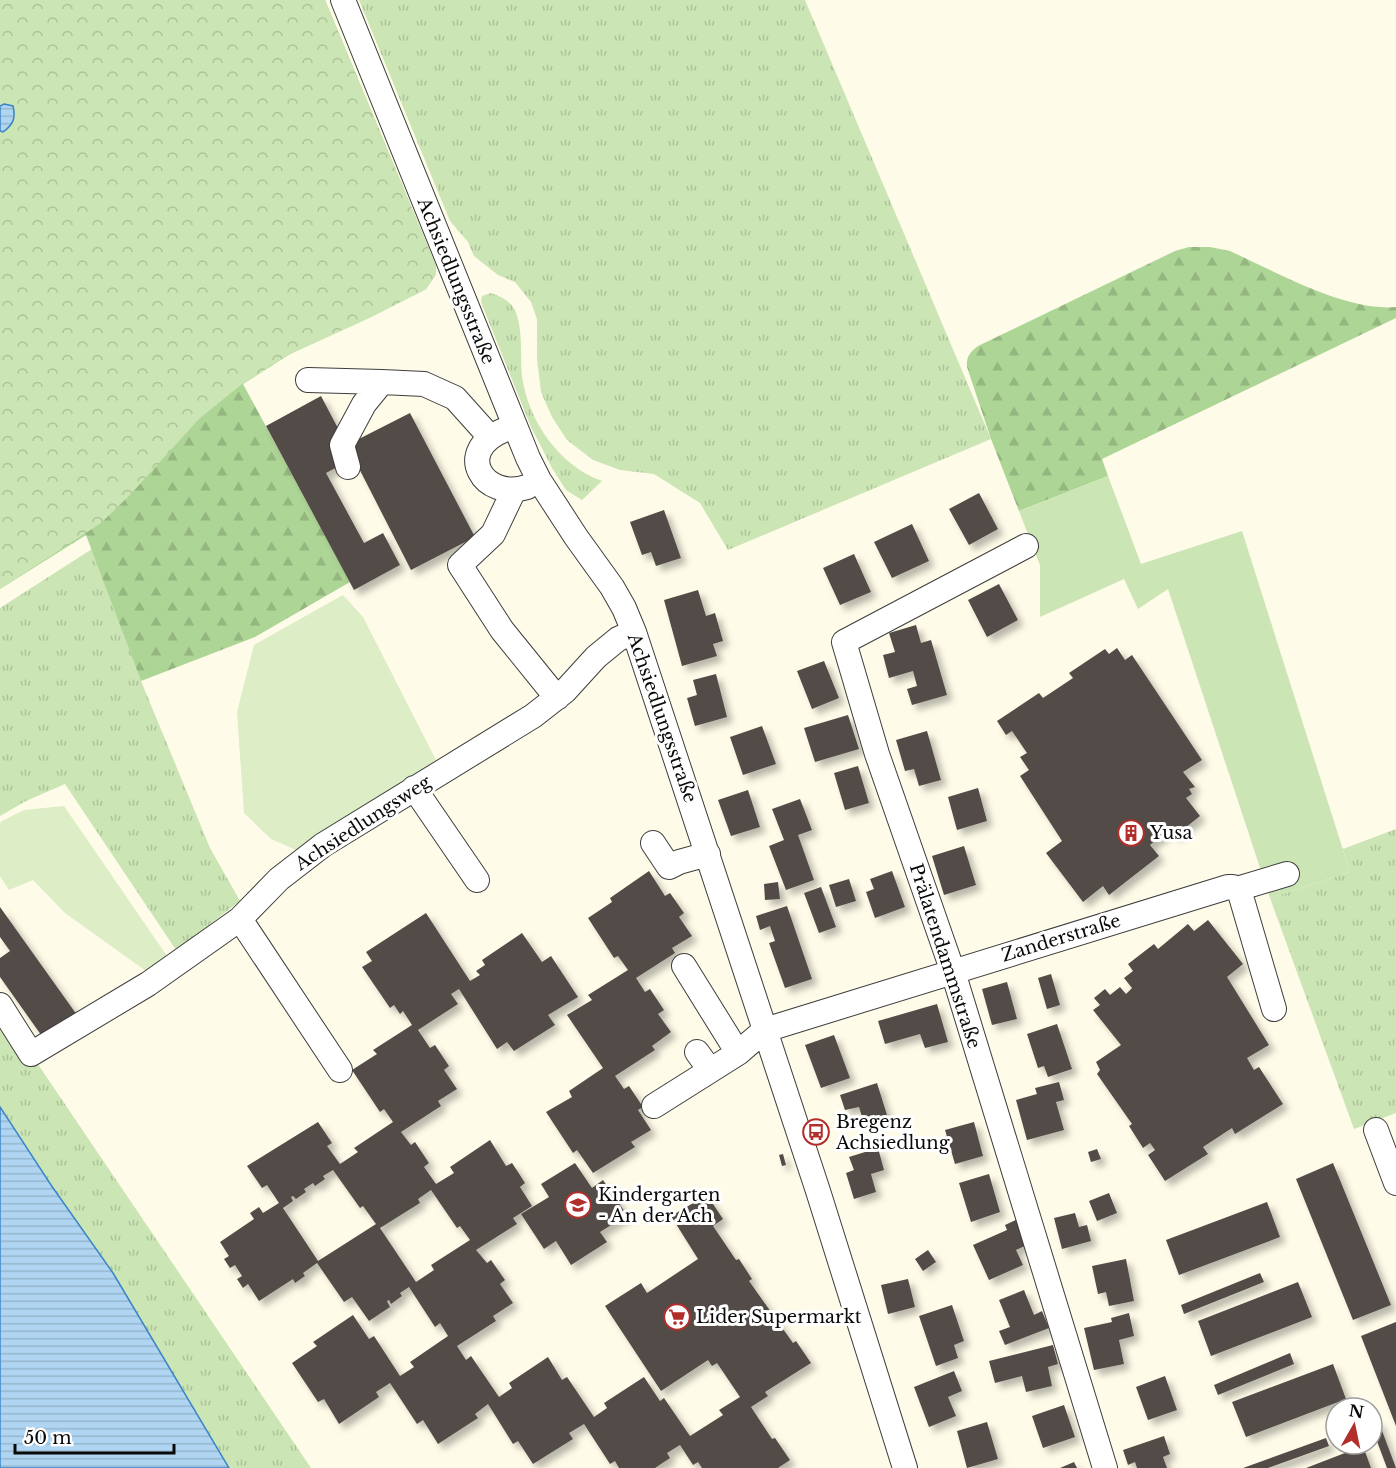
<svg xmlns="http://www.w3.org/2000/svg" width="1396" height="1468" font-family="'Libre Baskerville',serif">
<defs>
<pattern id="grass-tufts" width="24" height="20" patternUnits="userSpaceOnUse" patternTransform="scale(1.5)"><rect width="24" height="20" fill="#cbe5b5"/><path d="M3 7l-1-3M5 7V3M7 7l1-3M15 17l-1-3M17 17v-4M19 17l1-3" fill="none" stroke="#adc39a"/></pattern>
<pattern id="forest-firs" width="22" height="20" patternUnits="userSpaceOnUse" patternTransform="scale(1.5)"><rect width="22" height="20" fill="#add595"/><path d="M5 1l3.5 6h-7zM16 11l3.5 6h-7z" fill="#94b67f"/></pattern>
<pattern id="park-crowns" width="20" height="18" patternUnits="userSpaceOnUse" patternTransform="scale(1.5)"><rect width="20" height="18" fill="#cbe5b5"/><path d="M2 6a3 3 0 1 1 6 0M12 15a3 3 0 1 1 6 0" fill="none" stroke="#adc39a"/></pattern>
<pattern id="water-rules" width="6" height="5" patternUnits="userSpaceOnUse" patternTransform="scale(1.5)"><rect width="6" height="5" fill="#b0d5f2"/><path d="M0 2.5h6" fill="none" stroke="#96b6ce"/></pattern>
<filter id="shadow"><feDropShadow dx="5.5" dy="5.5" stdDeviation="3" flood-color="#0004"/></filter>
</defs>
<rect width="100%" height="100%" fill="#fefbe8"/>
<path fill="url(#grass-tufts)" d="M359,0H805L991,439L728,550L700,503L654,474L620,470L593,460L567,440L552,417L541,392L537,359V319L531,302L515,282L498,275L474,256L468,242L450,221Z
M491,293C503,297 514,303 517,316C523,335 520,357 522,376C528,420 558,465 602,481L582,500L566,490L552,468L531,427L481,302L482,296Z
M92,549L141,681L210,848L240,901L176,950L65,784L26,801L0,816V608Z
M1396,829V1113L1354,1129L1270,898L1350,872L1343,849Z
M0,1005L31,1054L311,1468H229L113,1273L51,1185L0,1107Z"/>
<path fill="url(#forest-firs)" d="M0,0H325L436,266V274L426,289L371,317L290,354L243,384L350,582L255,637L141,681L86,535L0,589Z
M1189,247H1210L1230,251C1276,272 1346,312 1396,307V318L1102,459L1108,476L1019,511L991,439L967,367C966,357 970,352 978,346L1175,251Z"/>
<path fill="url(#park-crowns)" d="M0,0H325L436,266V274L426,289L371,317L290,354L242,384L199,419L129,496L101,523L0,589Z"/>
<path fill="#cbe5b5" d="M1108,476L1141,564L1242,531L1350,872L1270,898L1168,589L1138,609L1124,579L1040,617V565L1019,511Z"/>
<path fill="#ddedc6" d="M343,595L363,617L436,760L296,850L271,839L244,813L237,712L254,645Z
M64,806L167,956L146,971L65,913L33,880L9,890L0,876V823L2,821L24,810Z"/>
<path fill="url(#water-rules)" stroke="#3b84c5" stroke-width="1.5" d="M4,104L13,106C16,118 13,125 3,132L0,131V106Z
M0,1107L51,1185L113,1273L229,1468H0Z"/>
<path fill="#524c47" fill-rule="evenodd" filter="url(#shadow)" d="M321,396L341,434L330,440L343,464L326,473L364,543L383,533L400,565L354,590L266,426Z
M410,413L475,537L411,570L347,445Z
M979,493L998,529L969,545L949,509Z
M664,510L681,558L656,566L651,552L642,555L630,522Z
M912,524L929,561L892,578L874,542Z
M854,554L871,592L840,605L823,568Z
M999,584L1018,620L987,637L968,600Z
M698,590L706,616L715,613L723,641L713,644L717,656L682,666L664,600Z
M916,625L921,643L931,640L947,695L912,705L907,689L917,686L913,671L889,678L883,655L895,652L889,633Z
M1117,648L1125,660L1132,655L1202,760L1183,772L1195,787L1189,789L1192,794L1186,798L1200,816L1175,836L1170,829L1150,845L1159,856L1109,895L1103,886L1083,902L1046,853L1062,841L1020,776L1029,770L1020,757L1027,753L1012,731L1006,735L997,721L1039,693L1043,698L1073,678L1069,673L1105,649L1109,654Z
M824,661L839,698L812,709L797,671Z
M716,674L727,717L695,726L687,698L697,695L693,680Z
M848,715L859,749L815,762L804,728Z
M762,726L776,764L743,775L730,737Z
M927,731L941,780L919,786L914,769L905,771L896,740Z
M858,766L869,803L845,810L834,773Z
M978,788L987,821L957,830L948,797Z
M748,790L760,827L731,836L718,800Z
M800,799L812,830L798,835L814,880L786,890L769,846L784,840L772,809Z
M964,846L976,885L944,895L932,856Z
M649,871L665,896L670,893L684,913L679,917L692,936L672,948L675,953L636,978L645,992L650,989L664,1010L658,1014L671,1032L652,1046L655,1050L615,1076L624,1089L629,1086L643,1107L638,1110L651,1130L631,1142L635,1147L593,1173L577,1150L573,1153L546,1112L572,1097L569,1091L603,1068L567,1015L592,1000L588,995L628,970L618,956L614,958L588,918L612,902L610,898Z
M892,871L905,907L875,918L866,892L874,889L870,879Z
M849,879L856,901L836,907L829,885Z
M778,882L780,899L765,900L764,884Z
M821,887L836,927L819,933L804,893Z
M787,906L812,979L785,988L769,943L775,941L770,926L760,930L756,916Z
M0,907L77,1015L44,1039L0,977V958L10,951L0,937Z
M426,913L470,981L480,975L476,971L485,965L482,960L522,933L542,962L551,956L578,997L548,1015L555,1025L514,1051L507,1042L497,1049L459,989L451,994L458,1004L418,1030L430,1048L435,1045L449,1066L444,1070L457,1089L438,1101L441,1106L401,1132L411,1145L415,1142L429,1163L424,1167L436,1184L454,1173L450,1167L490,1140L506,1166L512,1163L518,1172L525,1183L520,1187L532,1206L513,1218L517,1224L476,1250L487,1263L491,1260L505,1280L500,1284L513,1303L493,1316L496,1321L457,1346L466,1360L471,1356L499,1397L512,1388L509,1383L548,1357L562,1380L567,1377L594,1417L607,1408L604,1403L644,1377L660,1401L664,1398L690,1436L723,1415L719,1410L740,1397L717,1363L712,1366L708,1360L661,1391L605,1306L641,1283L647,1293L698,1259L671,1216L707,1195L723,1219L713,1226L736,1260L739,1259L752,1279L749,1281L793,1343L796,1341L811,1363L765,1392L768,1396L751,1407L772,1439L775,1438L790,1460L778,1468H702L698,1462L693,1465L680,1445L667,1453L670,1458L655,1468H619L615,1461L610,1464L584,1424L569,1433L573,1439L533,1464L518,1441L513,1444L488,1404L475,1414L478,1418L438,1444L423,1420L417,1424L390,1383L376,1392L379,1397L339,1424L324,1399L318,1402L292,1363L317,1346L313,1342L353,1315L369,1339L374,1336L400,1376L414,1367L410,1362L448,1336L440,1323L435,1327L409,1287L400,1293L402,1296L391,1304L389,1300L387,1301L390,1307L369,1321L352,1297L344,1302L317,1263L303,1273L305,1276L295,1283L293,1279L259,1301L248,1284L243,1288L237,1279L242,1276L235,1265L230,1268L224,1259L229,1256L220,1242L254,1219L250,1213L259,1207L263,1213L279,1203L267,1185L262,1188L247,1166L318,1122L332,1143L327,1146L340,1164L358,1152L354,1148L393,1122L384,1109L380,1112L352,1070L377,1054L373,1050L412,1025L403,1011L400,1014L394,1005L390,1008L362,967L372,961L366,952ZM333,1170L360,1208L363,1206L376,1224L318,1261L283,1208L293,1201L291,1197L293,1196L296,1199L306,1192L304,1189L313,1183L315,1186L325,1179L323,1176ZM431,1190L457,1228L460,1226L470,1240L431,1265L434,1270L416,1282L380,1228L420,1203L418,1199Z
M1208,920L1243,964L1227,977L1269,1045L1247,1058L1254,1070L1259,1067L1283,1104L1235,1134L1232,1128L1203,1147L1208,1154L1165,1181L1148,1155L1155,1150L1150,1143L1143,1148L1129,1126L1132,1124L1097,1074L1100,1070L1096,1062L1121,1045L1093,1010L1100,1005L1094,998L1105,989L1110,995L1120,987L1126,994L1132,988L1124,978L1133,971L1128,964L1154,944L1158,949L1188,924L1194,931Z
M1051,974L1060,1005L1047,1009L1038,978Z
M1007,982L1017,1019L992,1025L982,989Z
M937,1004L948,1042L925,1048L920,1034L885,1044L878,1021Z
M1057,1024L1072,1069L1048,1077L1044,1066L1038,1068L1027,1034Z
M834,1035L850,1078L821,1088L805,1045Z
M1059,1082L1064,1100L1056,1102L1064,1130L1027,1140L1016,1100L1037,1094L1035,1088Z
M877,1083L887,1115L864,1123L859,1107L845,1110L840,1095Z
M974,1122L983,1156L955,1164L945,1130Z
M878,1148L884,1170L871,1174L876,1192L854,1199L846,1173L854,1170L849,1157Z
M1097,1149L1101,1159L1091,1162L1088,1152Z
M783,1154L786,1165L782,1166L779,1155Z
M575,1163L592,1188L603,1180L627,1215L600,1232L607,1242L571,1265L556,1241L544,1249L521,1214L549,1197L541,1184Z
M1333,1163L1391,1305L1353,1320L1296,1179Z
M989,1174L1000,1212L971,1222L959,1183Z
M1109,1193L1117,1213L1097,1221L1089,1201Z
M1267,1202L1280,1237L1179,1275L1166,1240Z
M1075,1213L1079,1227L1087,1225L1091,1241L1062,1249L1054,1218Z
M1018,1219L1029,1244L1016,1250L1023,1265L989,1280L973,1245L1007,1230L1005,1225Z
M928,1250L936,1262L923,1271L915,1259Z
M1126,1259L1134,1301L1109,1306L1106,1292L1098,1294L1092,1266Z
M1260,1273L1264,1282L1184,1314L1181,1305Z
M908,1279L915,1307L888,1314L881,1285Z
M1298,1282L1312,1317L1211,1356L1198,1321Z
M1024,1290L1034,1315L1042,1311L1049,1328L1005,1345L999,1331L1010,1327L999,1300Z
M952,1305L964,1341L954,1345L958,1358L936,1366L919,1316Z
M1129,1313L1134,1336L1119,1340L1124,1364L1094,1370L1084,1328L1112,1322L1111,1318Z
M1396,1322V1426L1361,1336Z
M1053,1345L1058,1364L1048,1367L1052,1386L1026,1392L1022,1376L995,1383L989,1361Z
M1290,1353L1294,1364L1218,1395L1214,1385Z
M1333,1364L1346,1399L1246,1437L1232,1402Z
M954,1371L962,1391L948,1397L956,1416L929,1427L914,1387Z
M1165,1376L1177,1410L1148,1420L1136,1387Z
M1064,1405L1075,1437L1043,1448L1032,1416Z
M1378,1420L1396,1468H1387L1372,1428V1422Z
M987,1422L998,1459L967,1468L957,1431Z
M1164,1436L1170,1454L1163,1457L1167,1468H1137L1135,1462L1128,1465L1123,1450Z
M1326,1438L1329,1446L1268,1468H1243Z
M1363,1446L1371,1468H1306Z
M1074,1462L1077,1468H1060Z"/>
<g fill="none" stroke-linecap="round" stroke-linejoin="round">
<g stroke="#3d3d3d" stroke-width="26">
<path id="minor" d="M343,0L528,458L539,480L576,537L612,587L624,608L634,632L818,1191L905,1468
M308,380L382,382
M504,430C453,451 483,501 527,487
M348,467L342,445L364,404L382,382L424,384L455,398L490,437
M514,490L493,534L460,565L502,630L557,698
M1026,546L844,642L877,754L953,972L1105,1468
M414,788L477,880
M653,843L669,867L679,862L708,854
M1237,889L1287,874
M240,919L340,1070
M684,966L738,1053
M0,1005L31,1054L148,984L240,919L279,879L323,845L533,716L565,691L596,657L618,639L634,632
M697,1052L710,1070
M654,1106L738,1053L765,1030L1228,887H1233L1240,893L1274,1009
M1376,1130L1396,1183"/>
</g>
<use href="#minor" stroke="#fff" stroke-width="24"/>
</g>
<defs>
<g id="building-ring" transform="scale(1.35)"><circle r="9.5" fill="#fff" stroke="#b12e2b" stroke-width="1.5"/><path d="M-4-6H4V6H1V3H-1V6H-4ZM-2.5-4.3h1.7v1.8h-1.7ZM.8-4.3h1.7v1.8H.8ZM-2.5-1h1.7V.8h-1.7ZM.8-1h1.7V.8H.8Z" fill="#b12e2b"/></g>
<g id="bus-ring" transform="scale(1.35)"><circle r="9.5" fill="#fff" stroke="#b12e2b" stroke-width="1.5"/><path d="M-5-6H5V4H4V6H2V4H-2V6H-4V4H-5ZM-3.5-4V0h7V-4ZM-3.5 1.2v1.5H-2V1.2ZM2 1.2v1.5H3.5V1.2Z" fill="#b12e2b"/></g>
<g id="school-ring" transform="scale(1.35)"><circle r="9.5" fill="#fff" stroke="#b12e2b" stroke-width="1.5"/><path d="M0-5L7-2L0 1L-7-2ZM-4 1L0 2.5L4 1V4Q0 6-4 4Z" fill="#b12e2b"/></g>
<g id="supermarket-ring" transform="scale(1.35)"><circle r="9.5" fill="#fff" stroke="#b12e2b" stroke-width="1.5"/><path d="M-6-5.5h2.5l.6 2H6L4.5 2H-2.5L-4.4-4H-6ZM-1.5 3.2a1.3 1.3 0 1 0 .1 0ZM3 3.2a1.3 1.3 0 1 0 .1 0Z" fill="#b12e2b"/></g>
</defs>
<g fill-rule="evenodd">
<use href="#building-ring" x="1131" y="833"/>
<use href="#bus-ring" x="816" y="1132"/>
<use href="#school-ring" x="578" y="1205"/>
<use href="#supermarket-ring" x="677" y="1317"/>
</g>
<g text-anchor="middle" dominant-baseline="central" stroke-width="6" stroke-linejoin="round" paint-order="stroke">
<g font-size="18" fill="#0a0a0a" stroke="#fff">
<text transform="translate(456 281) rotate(68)">Achsiedlungsstraße</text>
<text transform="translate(662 718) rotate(71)">Achsiedlungsstraße</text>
<text transform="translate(363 823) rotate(-33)">Achsiedlungsweg</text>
<text transform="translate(1061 938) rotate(-17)">Zanderstraße</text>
<text transform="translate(945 956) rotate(72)">Prälatendammstraße</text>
</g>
<g font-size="18" fill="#0a0a0a" stroke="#fff" text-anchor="start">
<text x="1150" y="833">Yusa</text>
<text x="836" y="1122">Bregenz<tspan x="836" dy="21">Achsiedlung</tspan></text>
<text x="598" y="1195">Kindergarten<tspan x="598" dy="21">- An der Ach</tspan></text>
<text x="696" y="1317">Lider Supermarkt</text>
</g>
</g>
<g transform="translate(1354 1426) rotate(9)"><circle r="28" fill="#ffffff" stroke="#9d9d9d" stroke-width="1.5"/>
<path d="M0-4.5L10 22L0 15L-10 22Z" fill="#b12e2b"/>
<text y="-9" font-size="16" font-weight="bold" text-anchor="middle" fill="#0a0a0a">N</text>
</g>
<path d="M15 1444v9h159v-9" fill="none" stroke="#0a0a0a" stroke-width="3"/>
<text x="24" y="1444" font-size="18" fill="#0a0a0a" stroke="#ffffff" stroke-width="4.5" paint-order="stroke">50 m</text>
</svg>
